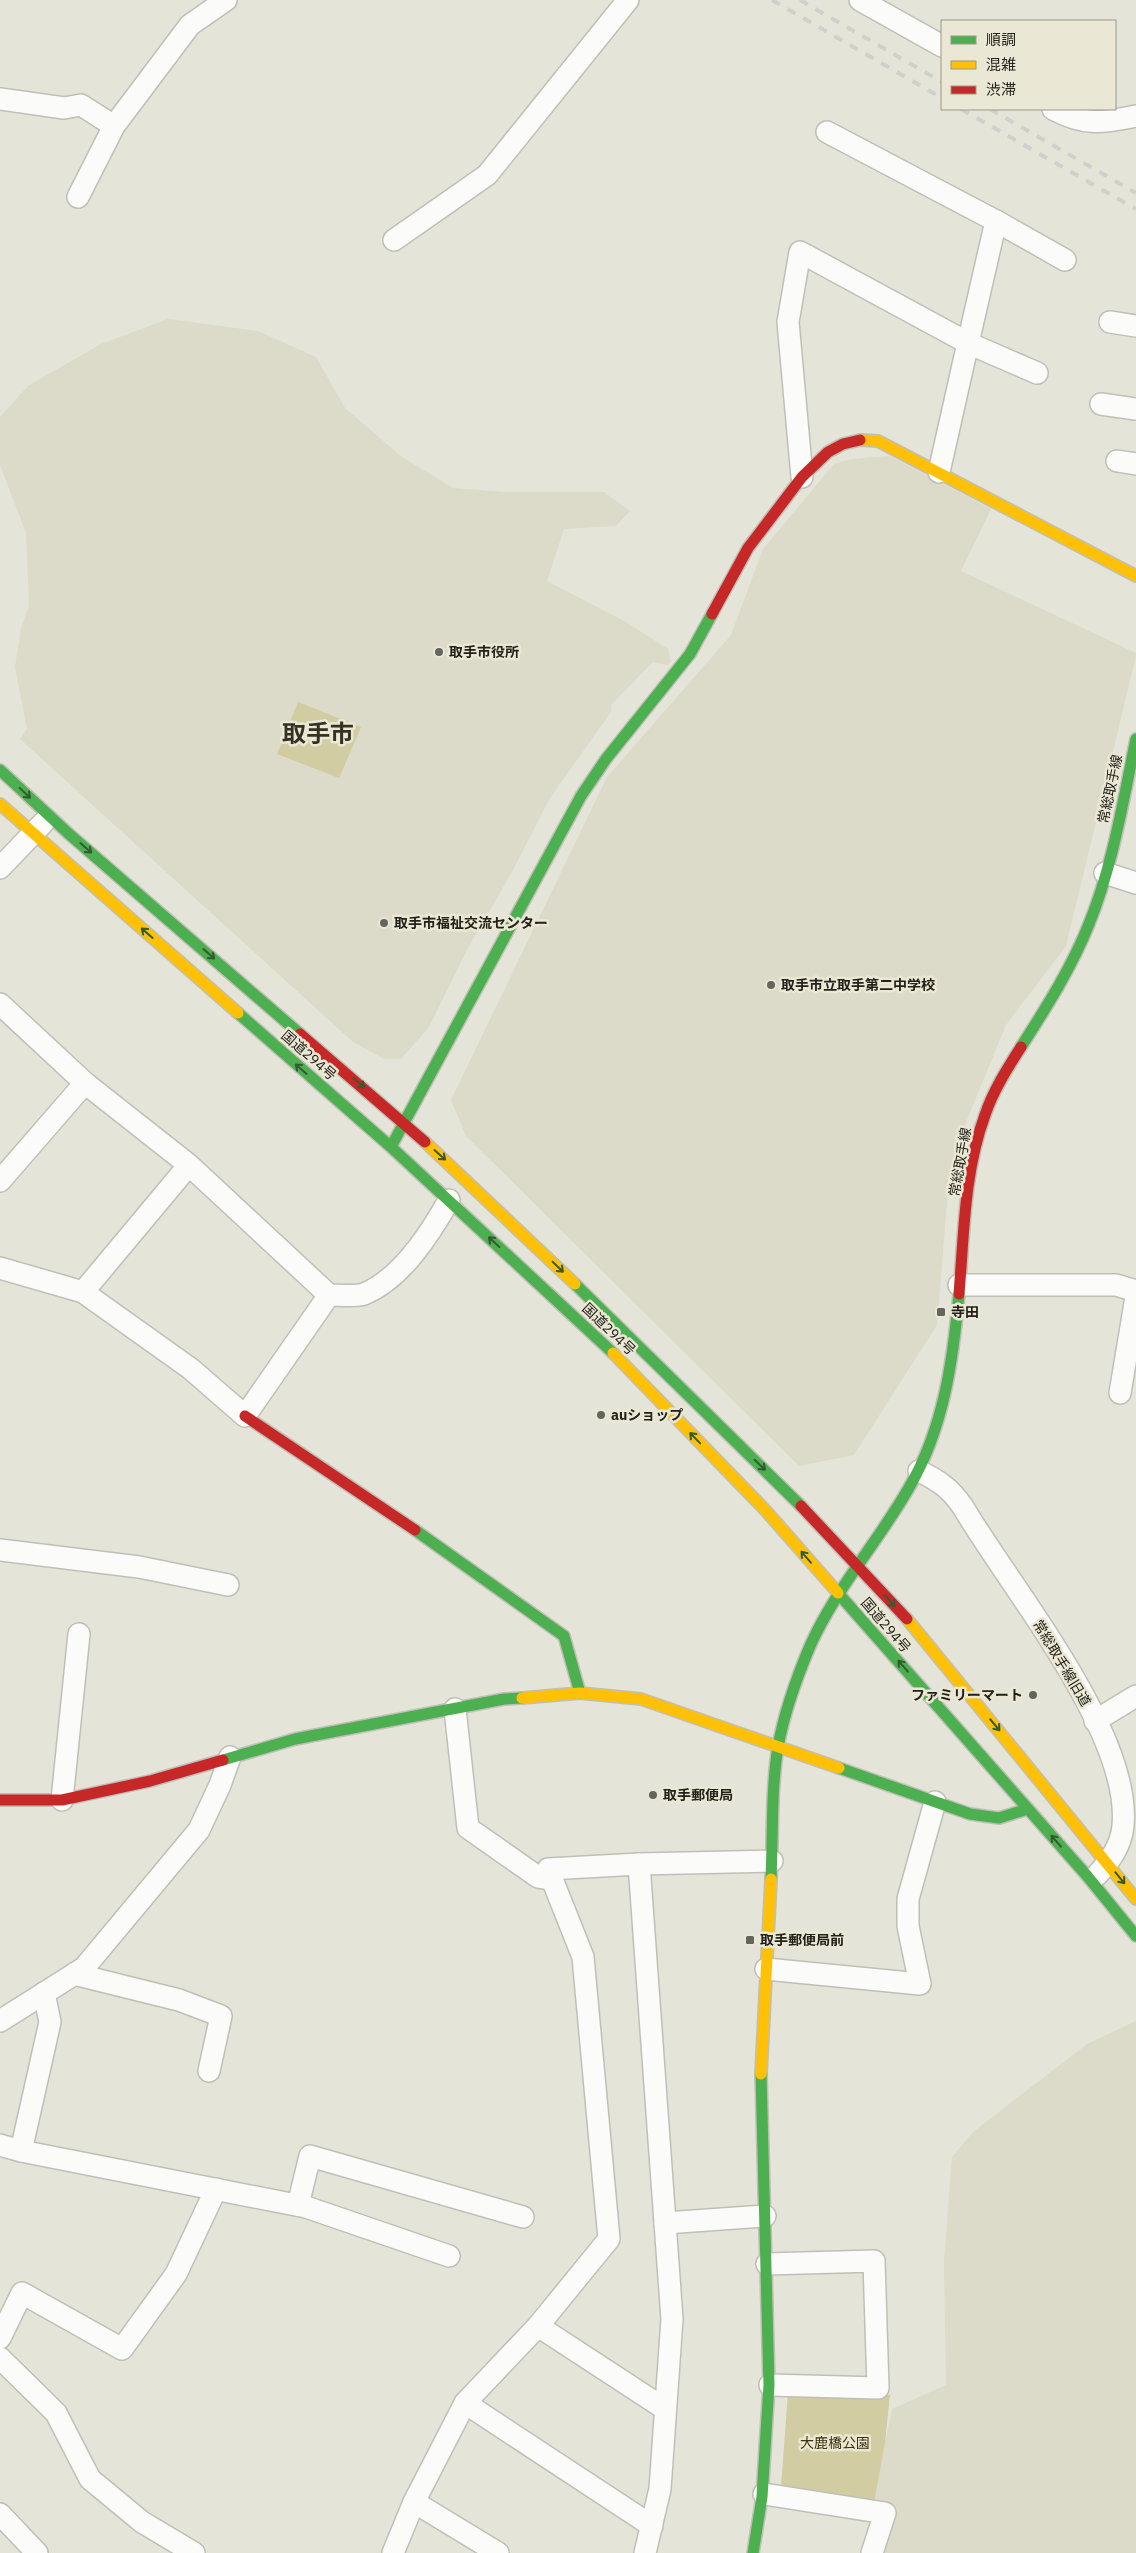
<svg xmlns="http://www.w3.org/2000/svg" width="1136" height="2553" font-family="'IBM Plex Sans','Noto Sans JP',sans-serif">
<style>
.built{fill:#dcdac8}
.green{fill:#d2cca3}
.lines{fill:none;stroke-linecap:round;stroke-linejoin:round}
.street-casing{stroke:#c0bfb7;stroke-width:24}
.fast-casing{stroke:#c0bfb7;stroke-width:14}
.slow-casing{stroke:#c0bfb7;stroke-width:14}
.jam-casing{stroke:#c0bfb7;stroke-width:14}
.street{stroke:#fbfbf9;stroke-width:21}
.fast{stroke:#4caf50;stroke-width:11}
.slow{stroke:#ffc107;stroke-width:11}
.jam{stroke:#c62828;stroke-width:11}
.rail{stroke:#d0d0cc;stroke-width:4;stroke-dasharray:9 9;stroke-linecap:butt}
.oneway{stroke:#335a30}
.poi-dot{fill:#66655d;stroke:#eae7d4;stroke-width:2}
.labels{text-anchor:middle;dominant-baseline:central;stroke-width:5;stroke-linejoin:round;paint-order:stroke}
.poi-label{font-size:14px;font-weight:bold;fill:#22211a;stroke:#eae7d4;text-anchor:start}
.street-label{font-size:14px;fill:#22211a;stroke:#eae7d4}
.park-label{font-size:14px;fill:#393309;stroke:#eae7d4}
.town-label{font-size:24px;font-weight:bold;fill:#343223;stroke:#eae7d4}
</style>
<rect width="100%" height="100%" fill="#e5e4d9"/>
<g class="built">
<polygon points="168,319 258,331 316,357 345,408 402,457 453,488 505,492 604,492 630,511 616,526 564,529 547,581 626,622 668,649 671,662 667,665 653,662 611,705 611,712 550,798 513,870 467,950 429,1027 401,1059 384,1059 353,1042 20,739 27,729 15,667 21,628 29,606 26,533 0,465 0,417 28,386 101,344"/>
<polygon points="890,456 991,509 961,571 1136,653 1136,656 1066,946 1006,1025 964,1127 948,1190 937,1325 854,1455 799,1466 466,1136 451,1100 607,777 731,635 763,549 834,464 851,459"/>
<polygon points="1136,2021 1136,2553 878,2553 872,2505 892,2409 946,2385 944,2261 952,2157 973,2132 1087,2044"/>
</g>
<g class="green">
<polygon points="298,702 361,727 339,778 277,754"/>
<polygon points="788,2393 890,2395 885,2443 874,2502 781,2486"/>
</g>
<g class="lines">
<g class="street-casing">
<g id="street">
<polyline points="860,0 942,46"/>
<polyline points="0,99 64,108 81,105 114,126 78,197"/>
<path d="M1053 109C1084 126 1103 123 1136 116"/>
<polyline points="114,126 190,25 226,0"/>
<polyline points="827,132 996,221"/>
<polyline points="394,240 487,175 628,0"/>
<polyline points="1110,322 1136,326"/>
<polyline points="1037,373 968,343 996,221 1065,260"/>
<polyline points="1101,404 1136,409"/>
<polyline points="1117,461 1136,464"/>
<polyline points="802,477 788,322 800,252 968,343 939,472"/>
<polyline points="0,868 43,823"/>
<polyline points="1105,873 1136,883"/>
<polyline points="0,1004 85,1083 189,1165 329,1295 245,1416 191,1369 83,1292 0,1268"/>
<polyline points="0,1181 85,1083"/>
<polyline points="959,1285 1116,1285 1136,1291"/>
<polyline points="83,1292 189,1165"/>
<path d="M329 1295C339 1295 355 1297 364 1294 401 1279 430 1234 449 1200"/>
<polyline points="1120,1393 1136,1297"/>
<path d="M919 1471C938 1480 951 1489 963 1507 1010 1587 1132 1733 1123 1826 1121 1846 1110 1861 1097 1875"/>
<polyline points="0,1550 139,1567 228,1585"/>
<polyline points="455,1709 468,1828 538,1877 552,1879"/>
<polyline points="1095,1721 1136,1696"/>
<polyline points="62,1800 79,1634"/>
<polyline points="639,1864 672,2319 660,2489 645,2553"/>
<polyline points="766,1969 920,1984 908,1926 908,1899 935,1802"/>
<polyline points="74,1974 179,2000 221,2016 209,2071"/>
<polyline points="44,1993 50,2022 21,2151 306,2207 449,2256"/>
<polyline points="0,2021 84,1968 199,1830 220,1785 230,1757"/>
<polyline points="0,2145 21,2151"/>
<polyline points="298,2205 310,2156 523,2217"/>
<polyline points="665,2223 765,2216"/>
<polyline points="767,2264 874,2261 878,2388 770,2385"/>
<polyline points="538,2326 665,2409"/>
<polyline points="0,2338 22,2293 122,2349 176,2274 216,2189"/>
<polyline points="0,2358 56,2413 90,2479 142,2522 194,2553"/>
<polyline points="465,2403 652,2526"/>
<polyline points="764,2494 885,2513 872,2553"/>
<polyline points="414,2502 498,2553"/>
<polyline points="0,2514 37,2553"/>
<polyline points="393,2553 414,2502 465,2403 538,2326 609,2239 583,1957 548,1869 639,1864 772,1861"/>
</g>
</g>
<g class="fast-casing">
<g id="fast">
<polyline points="0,770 69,834 300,1034"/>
<polyline points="238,1013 391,1147 613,1353"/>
<path d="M1021 1047C1046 1008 1072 967 1089 924 1113 865 1123 801 1136 739"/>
<polyline points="392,1145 581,796 606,759 690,654 712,614"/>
<polyline points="575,1284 801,1506"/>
<polyline points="415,1530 564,1636 580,1693"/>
<polyline points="838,1593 1088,1877 1136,1936"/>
<polyline points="223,1760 295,1739 504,1699 522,1698"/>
<polyline points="839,1768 970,1814 999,1818 1028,1809"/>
<path d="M771 1879C773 1835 771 1789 778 1747 784 1713 797 1677 810 1646 836 1588 879 1541 910 1486 944 1427 953 1360 959 1294"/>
<polyline points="753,2553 762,2497 769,2385 761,2074"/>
</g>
</g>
<g class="slow-casing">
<g id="slow">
<polyline points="860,440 878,441 1136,576"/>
<polyline points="0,804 238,1013"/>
<polyline points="425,1142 575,1284"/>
<polyline points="613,1353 767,1512 838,1593"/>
<polyline points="907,1619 1136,1899"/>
<polyline points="522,1698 580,1693 641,1699 839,1768"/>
<polyline points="761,2074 771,1879"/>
</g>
</g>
<g class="jam-casing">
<g id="jam">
<polyline points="712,614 748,548 802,477 828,452 843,444 860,440"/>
<polyline points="300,1034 425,1142"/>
<path d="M959 1294C964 1234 964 1172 985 1115 993 1091 1007 1069 1021 1047"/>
<polyline points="245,1416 415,1530"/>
<polyline points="801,1506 907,1619"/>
<polyline points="0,1800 62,1800 150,1781 223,1760"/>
</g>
</g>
<use href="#street" class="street"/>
<use href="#fast" class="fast"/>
<use href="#slow" class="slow"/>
<use href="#jam" class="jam"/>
<g class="rail">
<polyline points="772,0 942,98"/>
<polyline points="800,0 942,82"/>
<polyline points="961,109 1136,209"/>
<polyline points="990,109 1136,193"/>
</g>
</g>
<defs><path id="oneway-shaft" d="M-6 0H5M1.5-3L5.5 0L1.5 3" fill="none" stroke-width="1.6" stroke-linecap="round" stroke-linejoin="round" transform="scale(1.25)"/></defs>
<g class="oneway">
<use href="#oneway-shaft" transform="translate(25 793) rotate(43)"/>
<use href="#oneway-shaft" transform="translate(86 848) rotate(41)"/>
<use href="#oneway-shaft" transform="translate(147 933) rotate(-139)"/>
<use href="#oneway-shaft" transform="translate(209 954) rotate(41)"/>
<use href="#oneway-shaft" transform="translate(301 1069) rotate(-139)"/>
<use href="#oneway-shaft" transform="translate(359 1083) rotate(41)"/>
<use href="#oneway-shaft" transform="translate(440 1155) rotate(42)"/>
<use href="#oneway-shaft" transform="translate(494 1242) rotate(-137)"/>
<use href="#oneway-shaft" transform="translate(558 1267) rotate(44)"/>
<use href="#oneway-shaft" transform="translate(695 1438) rotate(-134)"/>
<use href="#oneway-shaft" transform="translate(760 1465) rotate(44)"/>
<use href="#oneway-shaft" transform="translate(806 1557) rotate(-131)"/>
<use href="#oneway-shaft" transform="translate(890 1601) rotate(48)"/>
<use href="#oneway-shaft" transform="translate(903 1666) rotate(-131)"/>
<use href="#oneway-shaft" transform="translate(995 1725) rotate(50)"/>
<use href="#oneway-shaft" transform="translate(1056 1841) rotate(-131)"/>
<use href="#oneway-shaft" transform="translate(1120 1878) rotate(51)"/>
</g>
<g class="poi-dot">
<circle cx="439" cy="652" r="5"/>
<circle cx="384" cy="923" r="5"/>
<circle cx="771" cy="985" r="5"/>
<rect x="936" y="1307" width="10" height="10" rx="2.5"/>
<circle cx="601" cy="1415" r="5"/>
<circle cx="1033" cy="1695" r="5"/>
<circle cx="653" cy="1795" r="5"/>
<rect x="745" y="1935" width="10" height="10" rx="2.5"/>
</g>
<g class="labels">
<g class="poi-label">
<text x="449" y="652">取手市役所</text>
<text x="394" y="923">取手市福祉交流センター</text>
<text x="781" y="985">取手市立取手第二中学校</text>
<text x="951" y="1312">寺田</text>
<text x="611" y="1415">auショップ</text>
<text x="1023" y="1695" text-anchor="end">ファミリーマート</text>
<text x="663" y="1795">取手郵便局</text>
<text x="760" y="1940">取手郵便局前</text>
</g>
<g class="street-label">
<text transform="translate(1110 789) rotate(-78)">常総取手線</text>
<text transform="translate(309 1055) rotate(41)">国道294号</text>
<text transform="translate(960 1162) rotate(-80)">常総取手線</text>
<text transform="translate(609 1329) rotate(44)">国道294号</text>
<text transform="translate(886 1625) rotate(49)">国道294号</text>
<text transform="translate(1062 1663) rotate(59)">常総取手線旧道</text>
</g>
<g class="park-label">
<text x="835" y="2443">大鹿橋公園</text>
</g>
<g class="town-label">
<text x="318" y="733">取手市</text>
</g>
</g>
<rect x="941" y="20" width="175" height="90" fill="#eae7d4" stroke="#9a988a"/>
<rect x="951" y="36" width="25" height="8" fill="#4caf50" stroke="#9a988a"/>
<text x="986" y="45" font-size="15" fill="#22211a">順調</text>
<rect x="951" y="61" width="25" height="8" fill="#ffc107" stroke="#9a988a"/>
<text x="986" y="70" font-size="15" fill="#22211a">混雑</text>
<rect x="951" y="86" width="25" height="8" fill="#c62828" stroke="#9a988a"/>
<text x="986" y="95" font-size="15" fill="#22211a">渋滞</text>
</svg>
